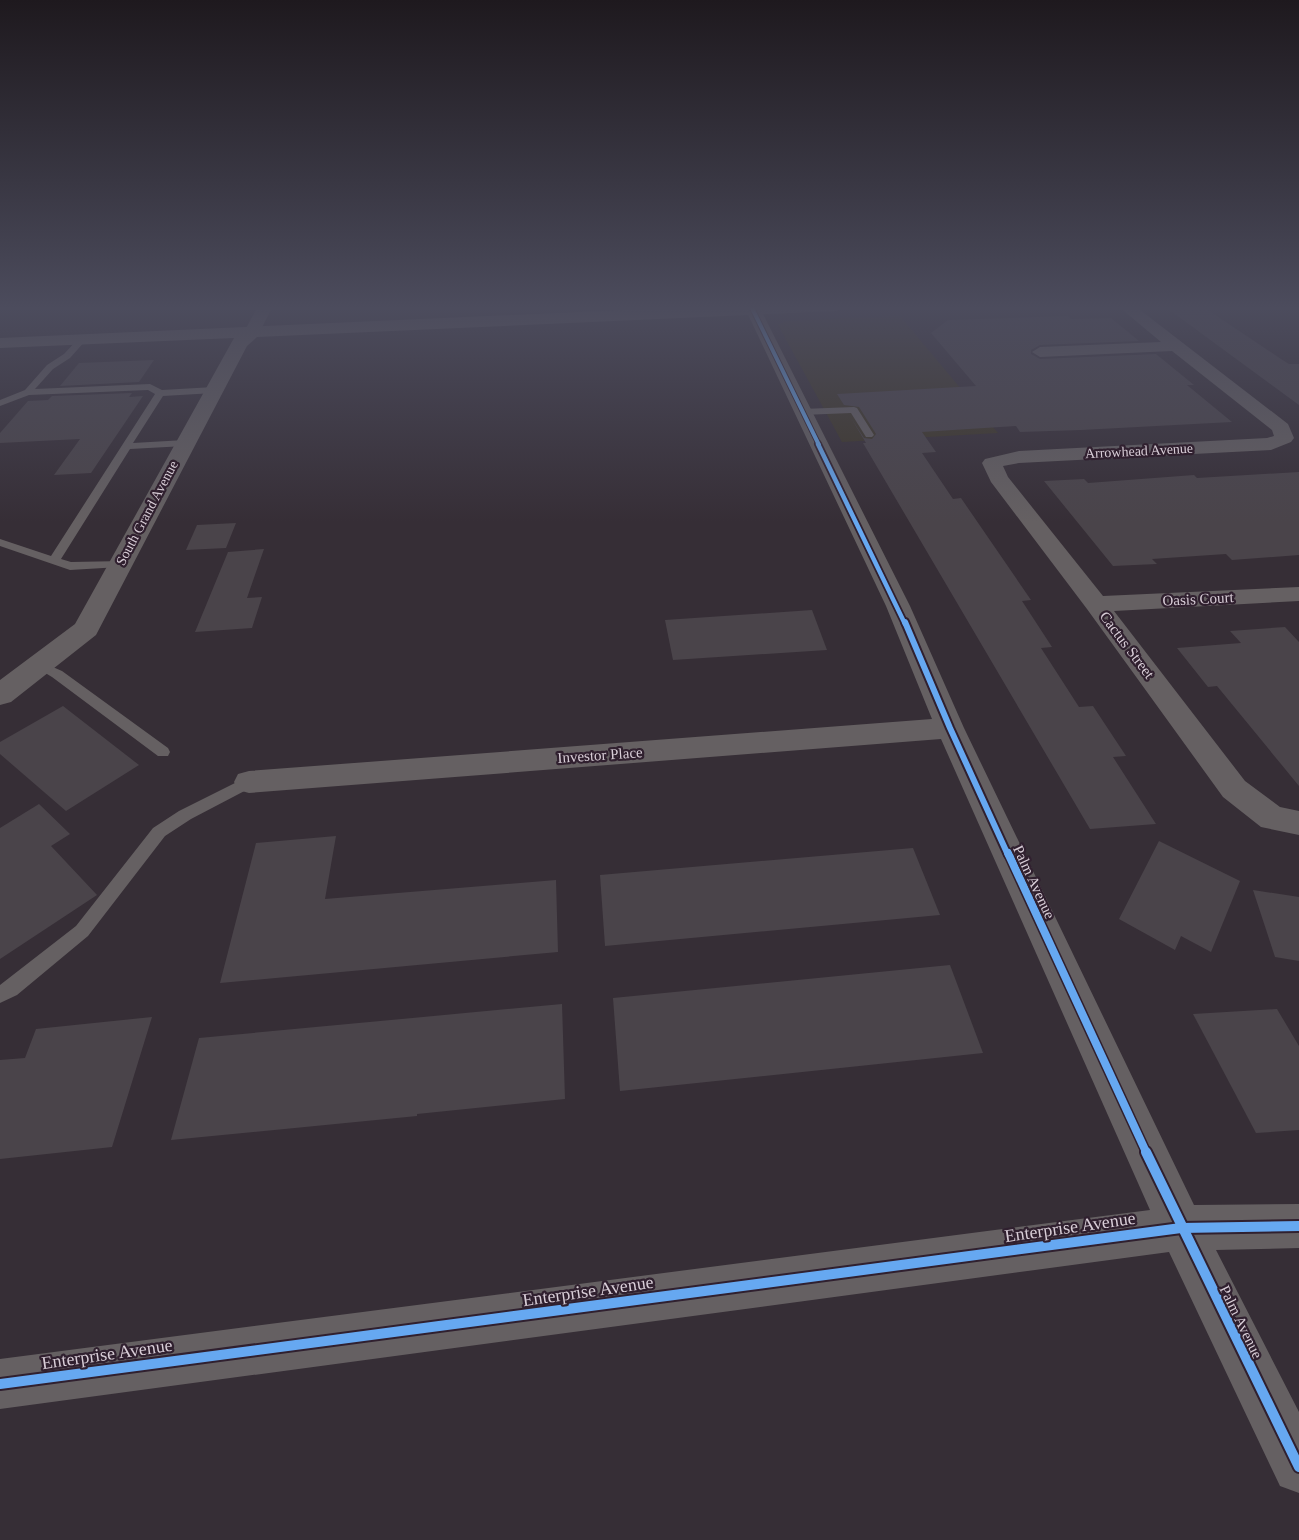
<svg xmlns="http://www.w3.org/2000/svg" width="1299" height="1540" font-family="Georgia,serif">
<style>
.education{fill:#3d3628}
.building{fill:#4a444a}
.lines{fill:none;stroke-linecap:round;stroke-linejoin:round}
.service{fill:#656062;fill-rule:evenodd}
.minor{fill:#656062;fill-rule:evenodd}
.tertiary{fill:#656062;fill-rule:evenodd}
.cycleway-far4-casing{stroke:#30202f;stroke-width:6}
.cycleway-far3-casing{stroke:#30202f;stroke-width:8}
.cycleway-far2-casing{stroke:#30202f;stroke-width:10}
.cycleway-far1-casing{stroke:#30202f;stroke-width:11}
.cycleway-casing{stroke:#30202f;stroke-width:14}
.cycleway-far4{stroke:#66a8f1;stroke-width:4}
.cycleway-far3{stroke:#66a8f1;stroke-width:4.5}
.cycleway-far2{stroke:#66a8f1;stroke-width:6}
.cycleway-far1{stroke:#66a8f1;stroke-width:8}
.cycleway{stroke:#66a8f1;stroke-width:10}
.labels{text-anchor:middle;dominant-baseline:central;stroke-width:4.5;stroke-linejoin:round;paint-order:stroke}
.far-street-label{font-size:14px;fill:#d8cdd7;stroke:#30202f}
.street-label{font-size:15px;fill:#d8cdd7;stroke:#30202f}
.near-street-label{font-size:18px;fill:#d8cdd7;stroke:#30202f}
</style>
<rect width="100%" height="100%" fill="#362e36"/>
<polygon class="education" points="900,316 998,433 842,442 778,325 786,321"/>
<g class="building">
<polygon points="1164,306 1202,306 1281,359 1289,364 1299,364 1299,405"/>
<polygon points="1068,316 1071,319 1111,318 1139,341 1040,345 1031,350 1031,354 1040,359 1156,354 1194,385 1187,385 1232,422 1081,430 1020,432 1016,426 922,432 936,452 922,453 953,499 961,498 1031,600 1022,601 1052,647 1041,648 1079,707 1093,706 1126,756 1113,757 1156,824 1090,829 863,443 866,443 851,418 864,438 872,439 876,434 859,407 844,405 837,394 976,386 931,333 948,320"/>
<polygon points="154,360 139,382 60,386 79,363"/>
<polygon points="132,393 129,397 143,396 91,473 54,475 80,439 0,443 0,433 28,401 48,400 52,396"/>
<polygon points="1299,472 1299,555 1232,560 1226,554 1152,559 1157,564 1113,566 1044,481 1084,479 1088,483 1194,475 1197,478"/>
<polygon points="236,523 226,548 186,550 197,525"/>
<polygon points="264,549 247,598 262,597 252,628 195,632 228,552"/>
<polygon points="812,610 827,650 673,660 665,620"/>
<polygon points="1285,627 1299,642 1299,786 1217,686 1208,687 1177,648 1241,643 1230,631"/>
<polygon points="63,706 139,765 66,811 0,754 0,742"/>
<polygon points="39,804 70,834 51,846 97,895 0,959 0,828"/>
<polygon points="336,836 325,899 556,880 558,952 220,983 256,843"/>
<polygon points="1159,841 1240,881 1211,952 1181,936 1175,950 1119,919"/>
<polygon points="913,848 940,915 605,946 600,875"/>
<polygon points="1253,890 1299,897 1299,961 1275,957"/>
<polygon points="950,965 983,1053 620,1091 613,998"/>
<polygon points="562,1004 565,1099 417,1114 417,1116 171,1140 199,1038"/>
<polygon points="1277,1009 1299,1046 1299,1130 1256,1133 1193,1014"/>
<polygon points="152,1017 112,1147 0,1159 0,1060 25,1058 36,1029"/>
</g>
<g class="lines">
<g class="service">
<polygon points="79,338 86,340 70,358 53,369 35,389 150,384 162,390 214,387 218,390 214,393 163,396 133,443 185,440 190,443 185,446 130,449 61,559 71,562 124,561 126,563 120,567 70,570 0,546 0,539 51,556 155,394 148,390 29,395 0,406 0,400 25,390 47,365 64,354"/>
<polygon points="854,407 857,408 874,435 872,437 866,437 851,413 802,415 797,412 802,409"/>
<polygon points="39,661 62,671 168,748 170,752 168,756 158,756 52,677 32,665"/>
<polygon points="249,776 254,778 257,782 254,786 191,819 165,836 88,936 17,995 0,1003 0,985 76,926 153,828 179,811"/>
</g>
<g class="minor">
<polygon points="258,306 273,306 258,335 246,335 244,332"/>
<polygon points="744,306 759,306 910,606 964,728 1194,1205 1299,1204 1299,1248 1216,1250 1299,1412 1299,1493 1280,1486 1169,1252 0,1409 0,1359 1150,1210 941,739 249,793 238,790 234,782 238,774 249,771 932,719 886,606"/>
<polygon points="1118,306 1135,306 1288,424 1294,438 1291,442 1271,450 1019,463 1003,466 1008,477 1103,596 1299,587 1299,601 1114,611 1245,781 1280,807 1299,811 1299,835 1261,827 1223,797 1087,609 991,482 982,463 985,459 1019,451 1267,438 1274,436 1272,430 1172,351 1040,357 1032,352 1040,347 1161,342"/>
</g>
<polygon class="tertiary" points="713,306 845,306 837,311 257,337 247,346 96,635 11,702 0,705 0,680 75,624 234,338 0,348 0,338"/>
<g class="cycleway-far4-casing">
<polyline id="cycleway-far4" points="751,306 819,445"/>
</g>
<g class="cycleway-far3-casing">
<polyline id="cycleway-far3" points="818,444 905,624"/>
</g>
<g class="cycleway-far2-casing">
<polyline id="cycleway-far2" points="905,622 950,728 1008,855"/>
</g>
<g class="cycleway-far1-casing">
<polyline id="cycleway-far1" points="1008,853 1147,1154"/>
</g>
<g class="cycleway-casing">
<g id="cycleway">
<polyline points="1146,1152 1299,1467"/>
<polyline points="0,1384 1181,1228 1299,1226"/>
</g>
</g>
<use href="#cycleway-far4" class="cycleway-far4"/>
<use href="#cycleway-far3" class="cycleway-far3"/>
<use href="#cycleway-far2" class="cycleway-far2"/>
<use href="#cycleway-far1" class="cycleway-far1"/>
<use href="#cycleway" class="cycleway"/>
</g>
<linearGradient id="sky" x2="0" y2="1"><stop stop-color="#1e191e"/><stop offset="0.59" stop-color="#4c4c5d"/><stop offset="1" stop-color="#4c4c5d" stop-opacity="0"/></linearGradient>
<rect width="1299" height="522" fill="url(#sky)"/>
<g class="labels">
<g class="far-street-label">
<text transform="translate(1139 451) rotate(-3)">Arrowhead Avenue</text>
<text transform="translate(147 513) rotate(-62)">South Grand Avenue</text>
</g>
<g class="street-label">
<text transform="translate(1198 599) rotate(-3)">Oasis Court</text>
<text transform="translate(1127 645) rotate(53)">Cactus Street</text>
<text transform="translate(600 755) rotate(-4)">Investor Place</text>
<text transform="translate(1034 882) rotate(65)">Palm Avenue</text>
<text transform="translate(1241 1322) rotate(64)">Palm Avenue</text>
</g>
<g class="near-street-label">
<text transform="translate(1070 1227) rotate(-8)">Enterprise Avenue</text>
<text transform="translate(588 1291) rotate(-8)">Enterprise Avenue</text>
<text transform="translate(107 1354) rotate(-8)">Enterprise Avenue</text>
</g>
</g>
</svg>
